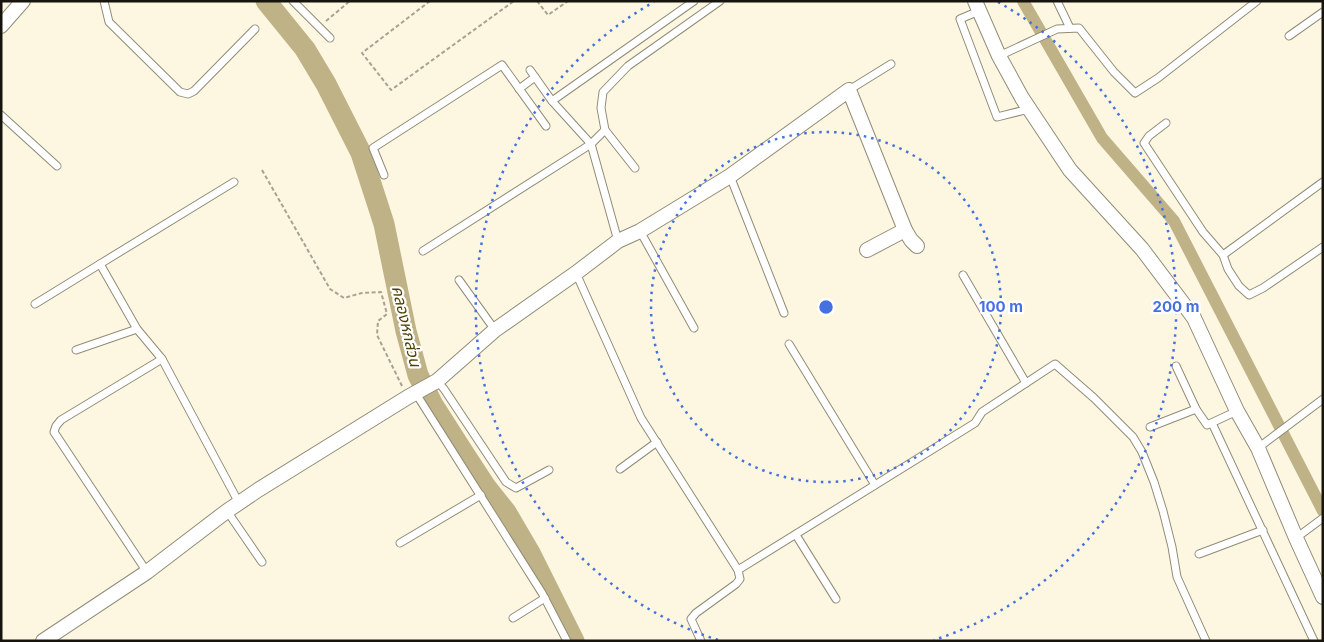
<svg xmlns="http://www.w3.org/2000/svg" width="1324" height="642" font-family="Inter,'Noto Sans Thai',sans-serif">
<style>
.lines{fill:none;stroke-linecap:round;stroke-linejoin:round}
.canal{stroke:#beb286;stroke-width:12}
.river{stroke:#beb286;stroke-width:21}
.lane-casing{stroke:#918c78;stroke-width:9}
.street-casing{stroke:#918c78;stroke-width:16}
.path{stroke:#a7a392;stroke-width:2;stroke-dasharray:4 2.5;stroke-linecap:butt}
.lane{stroke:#fff;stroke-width:7}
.street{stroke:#fff;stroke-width:14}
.ring{fill:none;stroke:#4470e2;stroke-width:2.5;stroke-dasharray:2.5 5}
.labels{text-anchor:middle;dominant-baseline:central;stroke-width:4.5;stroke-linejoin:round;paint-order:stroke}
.water-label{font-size:16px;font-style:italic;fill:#4e4109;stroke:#fff}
.centre{fill:#4470e2;stroke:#fff;stroke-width:2.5}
.ring-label{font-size:15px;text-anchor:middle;font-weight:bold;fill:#4470e2;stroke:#fff;stroke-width:4.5;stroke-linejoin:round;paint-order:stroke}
</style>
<rect width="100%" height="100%" fill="#fdf7e1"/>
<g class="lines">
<polyline class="canal" points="1023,1 1102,138 1174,221 1323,511"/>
<polyline class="river" points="266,1 305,49 326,84 361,153 384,224 406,331 418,375 433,405 463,452 486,487 506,512 530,553 574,641"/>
<g class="lane-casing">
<g id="lane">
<polyline points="104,1 109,22 180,92 188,94 194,91 255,29"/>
<polyline points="293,1 330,38"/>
<polyline points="1057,1 1070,28"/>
<polyline points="979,11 960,19 997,117 1029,109"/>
<polyline points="1289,36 1323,12"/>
<polyline points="999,56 1057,29 1079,28 1114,72 1135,93 1158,78 1257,1"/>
<polyline points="530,70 552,101 591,144 618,241"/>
<polyline points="519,89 535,77"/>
<polyline points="849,90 891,64"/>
<polyline points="552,101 694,1"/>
<polyline points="1,115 57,166"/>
<polyline points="1166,123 1149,136 1144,143 1203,232 1223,255 1228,269 1239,286 1249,295 1263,288 1323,247"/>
<polyline points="605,130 635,168"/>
<polyline points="384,175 373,148 502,65 546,126"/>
<polyline points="730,176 784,313"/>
<polyline points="234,182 100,264 137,329 162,359 239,503"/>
<polyline points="640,231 694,328"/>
<polyline points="423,251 591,144 605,130 601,108 603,92 628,66 720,1"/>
<polyline points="1223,255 1323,182"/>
<polyline points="576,273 641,418 738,570 740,579 736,584 696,613 691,619 701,641"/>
<polyline points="963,275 1026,383"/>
<polyline points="459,280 495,330"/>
<polyline points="35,304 100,264"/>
<polyline points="789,344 875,485"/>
<polyline points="76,350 137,329"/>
<polyline points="1176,366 1196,409 1207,425 1237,411"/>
<polyline points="437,381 444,389 506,482 516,488 549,470"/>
<polyline points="415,392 542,593 567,641"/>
<polyline points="1212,423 1314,641"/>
<polyline points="1150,427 1196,409"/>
<polyline points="1258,448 1323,399"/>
<polyline points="620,469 657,442"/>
<polyline points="227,511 262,562"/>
<polyline points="796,535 836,599"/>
<polyline points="1296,538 1323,518"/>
<polyline points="400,543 481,495"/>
<polyline points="1199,554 1263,530"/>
<polyline points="738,570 975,423 982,412 1055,364 1094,398 1133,437 1142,452 1154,482 1163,511 1172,547 1177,577 1206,641"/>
<polyline points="147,572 54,432 56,426 61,420 162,359"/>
<polyline points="513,618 545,598"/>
</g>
</g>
<g class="street-casing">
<g id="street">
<polyline points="975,1 999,56 1022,98 1070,170 1142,249 1194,318 1237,411 1258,448 1296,538 1323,597"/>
<polyline points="1,26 23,1"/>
<polyline points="867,250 905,230"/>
<polyline points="43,641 147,572 227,511 258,490 408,397 437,381 495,330 576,273 618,241 640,231 730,176 849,90 905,230 911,240 917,246"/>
</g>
</g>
<g class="path">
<polyline points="430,1 362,53 391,90 514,1"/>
<polyline points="537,1 548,15 568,1"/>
<polyline points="326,21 350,1"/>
<polyline points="262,170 330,289 344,298 362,293 381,292 387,314 378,321 377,335 402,386"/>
</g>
<use href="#lane" class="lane"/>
<use href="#street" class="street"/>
</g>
<g class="ring">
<circle cx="826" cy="307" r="175"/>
<path d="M718 640A350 350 0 0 1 654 2M998 2A350 350 0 0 1 934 640"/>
</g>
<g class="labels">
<g class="water-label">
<text transform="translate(407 326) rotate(77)">คลองหกส่วน</text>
</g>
</g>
<circle cx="826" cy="307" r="8" class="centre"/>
<g class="ring-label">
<text x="1001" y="312">100 m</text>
<text x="1176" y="312">200 m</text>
</g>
<rect width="1324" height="642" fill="none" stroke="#16140c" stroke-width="5"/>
</svg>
